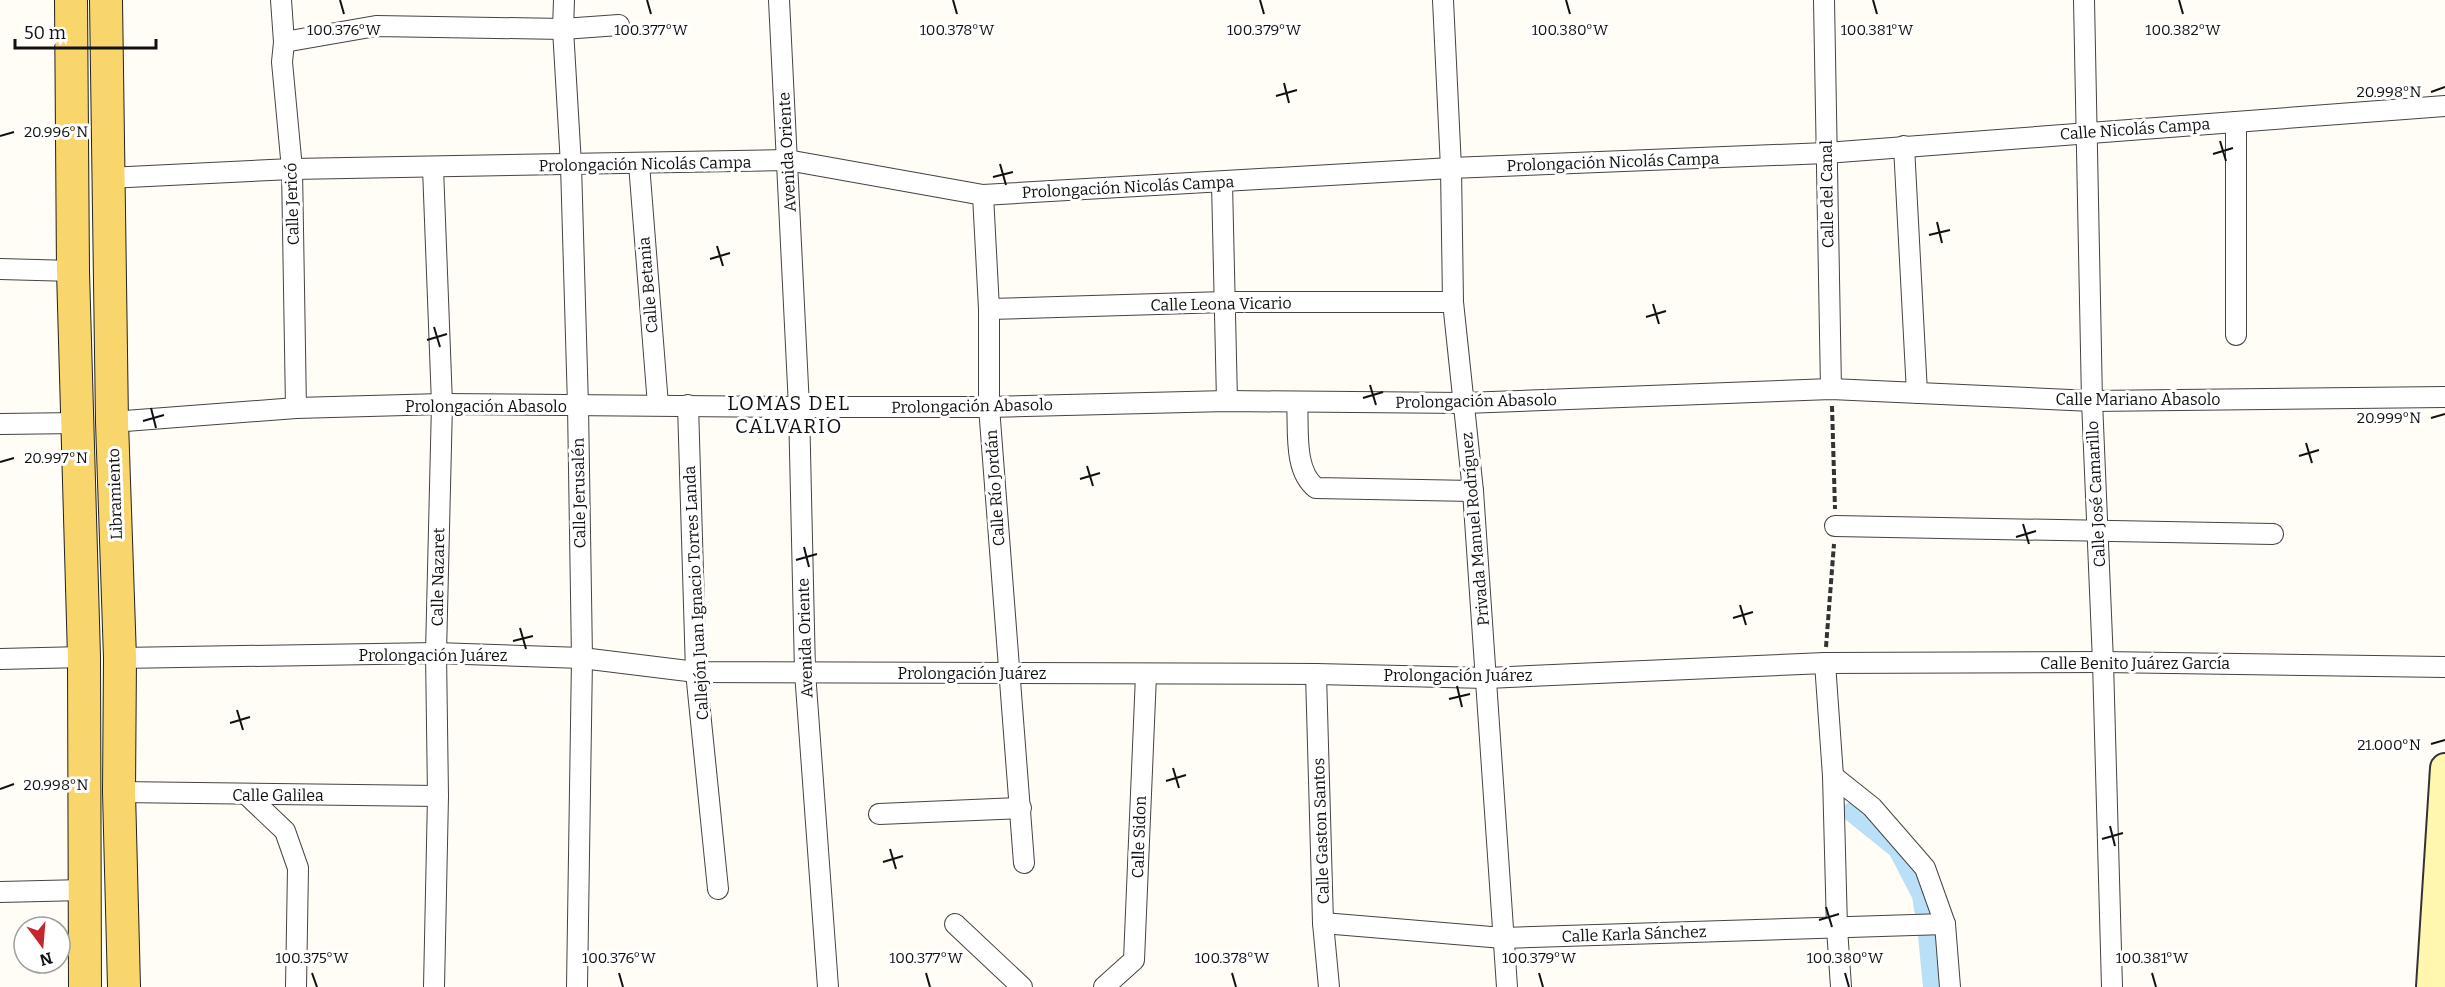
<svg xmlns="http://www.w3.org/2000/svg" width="2445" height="987" font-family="Bitter,serif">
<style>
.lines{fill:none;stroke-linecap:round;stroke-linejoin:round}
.canal{stroke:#b9e0f7;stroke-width:20}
.minor-casing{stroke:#444;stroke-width:22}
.secondary-casing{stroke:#333;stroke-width:32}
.primary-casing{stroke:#222;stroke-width:34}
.path{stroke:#333;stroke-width:4;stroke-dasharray:6 3;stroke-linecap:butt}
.minor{stroke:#fff;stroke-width:20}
.secondary{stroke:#fff6b0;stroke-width:28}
.primary{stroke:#f9d66b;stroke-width:32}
.ticks{fill:none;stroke:#111;stroke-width:2}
.labels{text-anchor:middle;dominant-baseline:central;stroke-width:6;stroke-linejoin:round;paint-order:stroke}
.street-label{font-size:16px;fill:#111;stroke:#fff}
.quarter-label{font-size:20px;letter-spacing:1.5px;fill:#111;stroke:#fff}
.ticks-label{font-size:15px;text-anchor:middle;fill:#111;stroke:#fff;stroke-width:6;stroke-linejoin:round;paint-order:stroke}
</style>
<rect width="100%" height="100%" fill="#fffdf5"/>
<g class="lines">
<g class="canal">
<polyline points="1852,812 1898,849 1922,895 1924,909"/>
<polyline points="1928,935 1933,987"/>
</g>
<g class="minor-casing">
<g id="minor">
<polyline points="281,0 284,42 282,62 292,169 296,408"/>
<polyline points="564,0 563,29 571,165 578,406 582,658 577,987"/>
<polyline points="779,0 799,407 805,672 828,987"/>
<polyline points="1443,0 1451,168 1453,302 1473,491 1507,987"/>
<polyline points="1824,0 1831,389"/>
<polyline points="2084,0 2092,401 2103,662 2112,987"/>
<polyline points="284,42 376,26 563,29 619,25"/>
<polyline points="2236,122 2236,335"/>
<polyline points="1904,146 1917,393"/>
<polyline points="639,164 658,405"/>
<polyline points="433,168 442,404 436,653 438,796 434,987"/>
<polyline points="108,178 292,169 787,160 983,195 1451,168 1826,153 2445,106"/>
<polyline points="1222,183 1227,401"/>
<polyline points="983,195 989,309 989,407 1024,863"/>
<polyline points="0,269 73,271"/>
<polyline points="989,309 1225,302 1453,302"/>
<path d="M1297 402C1299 429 1293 470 1316 488L1473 491"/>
<polyline points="688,405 696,672 718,889"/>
<polyline points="112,422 296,408 442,404 799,407 989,407 1227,401 1464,403 1831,389 2092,401 2445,397"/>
<polyline points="0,424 78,423"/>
<polyline points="1835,526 2273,534"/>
<polyline points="120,658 436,653 582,658 696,672 1316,674 1487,678 1825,663 2103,662 2445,667"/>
<polyline points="0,659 84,657"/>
<polyline points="1825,663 1833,776 1837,928 1841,987"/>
<polyline points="1316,674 1323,923 1329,987"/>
<polyline points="1833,776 1872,807 1925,868 1945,924 1950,987"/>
<polyline points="119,792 438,796"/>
<polyline points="247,795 285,831 298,868 296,987"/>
<polyline points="879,814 1021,808"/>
<polyline points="0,892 84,890"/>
<polyline points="1323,923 1503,938 1945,924"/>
<polyline points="955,924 1022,987"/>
<polyline points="1104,987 1134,960 1146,675"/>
</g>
</g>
<g class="secondary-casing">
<polyline id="secondary" points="2431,987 2445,768"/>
</g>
<g class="primary-casing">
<g id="primary">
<polyline points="71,0 73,271 84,657 85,987"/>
<polyline points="106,0 112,422 120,658 119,792 124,987"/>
</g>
</g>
<g class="path">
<polyline points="1832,406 1835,509"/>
<polyline points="1826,647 1834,544"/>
</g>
<use href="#minor" class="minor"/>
<use href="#secondary" class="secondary"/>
<use href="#primary" class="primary"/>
</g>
<path class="ticks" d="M340 0 344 14M647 0 651 14M953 0 957 14M1260 0 1264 14M1566 0 1570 14M1873 0 1877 14M2179 0 2183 14M1284 83 1289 103M2431 92 2445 87M1276 96 1297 90M0 136 14 132M2220 141 2226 161M2213 154 2233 148M1000 164 1006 185M993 177 1013 172M1937 222 1942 243M1929 235 1950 230M717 246 723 266M710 259 730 253M1653 304 1659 324M1646 317 1666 311M434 327 440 347M427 340 447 334M1370 385 1376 405M1363 398 1383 392M151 408 156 428M2431 418 2445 414M143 421 164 415M2306 443 2312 463M2299 456 2319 450M0 462 14 458M1087 466 1093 486M1080 479 1100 473M2023 524 2029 544M2016 537 2036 531M804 547 809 567M796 560 817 554M1740 605 1746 625M1733 618 1753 612M520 628 526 649M513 641 533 636M1457 686 1462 707M1449 699 1470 694M237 710 243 730M230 723 250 717M2431 744 2445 740M1173 768 1179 788M1166 781 1186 775M0 789 14 784M2110 826 2115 846M2102 839 2123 833M890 849 896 869M883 862 903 856M1826 907 1832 927M1819 920 1839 914M312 973 317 987M619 973 623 987M926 973 930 987M1232 973 1236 987M1539 973 1543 987M1845 973 1849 987M2152 973 2156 987"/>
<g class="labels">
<g class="street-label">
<text transform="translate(2135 129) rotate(-4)">Calle Nicolás Campa</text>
<text transform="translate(787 152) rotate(-93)">Avenida Oriente</text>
<text transform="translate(1613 162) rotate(-2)">Prolongación Nicolás Campa</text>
<text transform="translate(645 164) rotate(-1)">Prolongación Nicolás Campa</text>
<text transform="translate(1128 187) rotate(-3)">Prolongación Nicolás Campa</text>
<text transform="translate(1827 194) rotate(-91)">Calle del Canal</text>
<text transform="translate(292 204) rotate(-92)">Calle Jericó</text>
<text transform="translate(648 285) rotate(-95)">Calle Betania</text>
<text transform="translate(1221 304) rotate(-1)">Calle Leona Vicario</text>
<text x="2138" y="399">Calle Mariano Abasolo</text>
<text transform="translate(1476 401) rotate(-1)">Prolongación Abasolo</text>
<text x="486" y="406">Prolongación Abasolo</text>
<text transform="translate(972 406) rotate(-1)">Prolongación Abasolo</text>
<text transform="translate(995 488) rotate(-94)">Calle Río Jordán</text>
<text transform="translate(579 493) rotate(-91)">Calle Jerusalén</text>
<text transform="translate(115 494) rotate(-92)">Libramiento</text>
<text transform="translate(2096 494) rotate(-93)">Calle José Camarillo</text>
<text transform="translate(1475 529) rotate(-95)">Privada Manuel Rodríguez</text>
<text transform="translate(438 577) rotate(-89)">Calle Nazaret</text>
<text transform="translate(696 593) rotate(-93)">Callejón Juan Ignacio Torres Landa</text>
<text transform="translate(805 638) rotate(-92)">Avenida Oriente</text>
<text x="433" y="655">Prolongación Juárez</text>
<text x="2135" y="663">Calle Benito Juárez García</text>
<text x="972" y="673">Prolongación Juárez</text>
<text x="1458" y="675">Prolongación Juárez</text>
<text x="278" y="795">Calle Galilea</text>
<text transform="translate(1321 831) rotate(-92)">Calle Gaston Santos</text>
<text transform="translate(1139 837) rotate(-88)">Calle Sidon</text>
<text transform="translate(1634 934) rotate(-2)">Calle Karla Sánchez</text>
</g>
<g class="quarter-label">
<text x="789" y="403">LOMAS DEL<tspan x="789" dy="23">CALVARIO</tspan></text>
</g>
</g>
<g class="ticks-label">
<text x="344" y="35">100.376°W</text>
<text x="651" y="35">100.377°W</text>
<text x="957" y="35">100.378°W</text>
<text x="1264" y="35">100.379°W</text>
<text x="1570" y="35">100.380°W</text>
<text x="1877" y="35">100.381°W</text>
<text x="2183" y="35">100.382°W</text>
<text x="2389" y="97">20.998°N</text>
<text x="56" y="137">20.996°N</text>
<text x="2389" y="423">20.999°N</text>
<text x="56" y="463">20.997°N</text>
<text x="2389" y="750">21.000°N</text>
<text x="56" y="790">20.998°N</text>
<text x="312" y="963">100.375°W</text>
<text x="619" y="963">100.376°W</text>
<text x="926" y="963">100.377°W</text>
<text x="1232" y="963">100.378°W</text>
<text x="1539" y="963">100.379°W</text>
<text x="1845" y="963">100.380°W</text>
<text x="2152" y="963">100.381°W</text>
</g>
<g transform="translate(42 945) rotate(164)"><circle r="28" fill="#ffffff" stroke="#a0a0a0" stroke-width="1.5"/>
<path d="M0-4.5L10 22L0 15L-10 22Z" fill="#c4262e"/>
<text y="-9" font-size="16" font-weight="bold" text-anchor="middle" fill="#111111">N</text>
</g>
<path d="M15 39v9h141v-9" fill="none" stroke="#111111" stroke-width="3"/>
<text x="24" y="39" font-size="18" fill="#111111" stroke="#ffffff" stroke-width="4.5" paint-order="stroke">50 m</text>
</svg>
